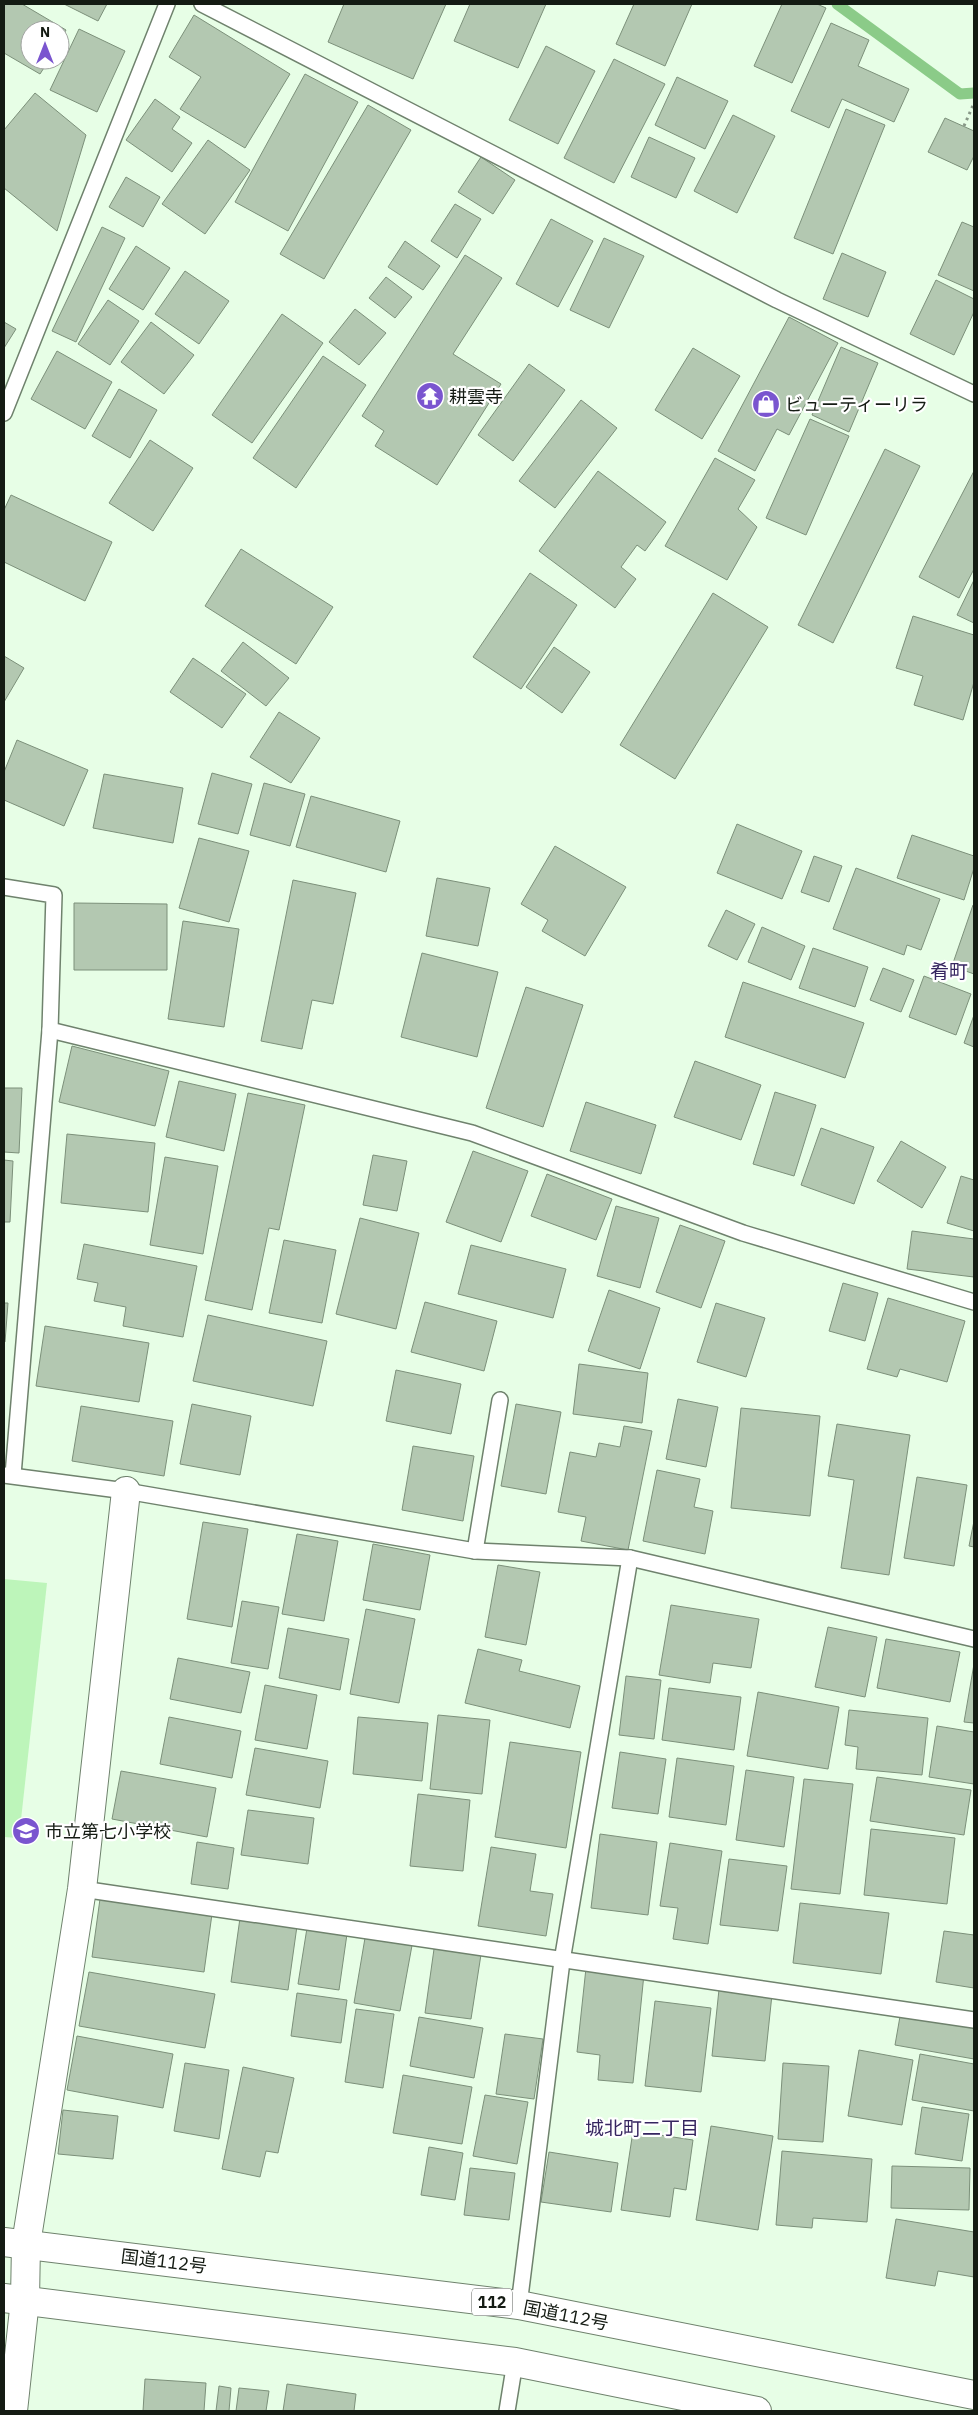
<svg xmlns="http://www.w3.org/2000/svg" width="978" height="2415" font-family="'IBM Plex Sans','Noto Sans JP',sans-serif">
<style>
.green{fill:#bdf5ba}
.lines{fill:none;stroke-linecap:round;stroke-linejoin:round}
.stream{stroke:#8bcb88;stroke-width:11}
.building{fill:#b3c8b1;stroke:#7c907a}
.lane-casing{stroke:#6f826d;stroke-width:18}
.street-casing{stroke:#6f826d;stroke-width:30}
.highway-casing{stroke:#6f826d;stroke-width:30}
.path{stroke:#879786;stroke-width:3;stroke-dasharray:2.5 4;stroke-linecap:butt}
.lane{stroke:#fff;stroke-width:15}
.street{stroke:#fff;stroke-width:28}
.highway{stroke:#fff;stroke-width:28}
.labels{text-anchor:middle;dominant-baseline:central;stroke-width:4.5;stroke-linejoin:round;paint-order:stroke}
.shield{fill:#fff;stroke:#5a5f5a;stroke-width:1}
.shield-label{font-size:16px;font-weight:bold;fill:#141b13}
.poi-label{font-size:18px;fill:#141b13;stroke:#fff;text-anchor:start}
.street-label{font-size:18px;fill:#141b13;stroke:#fff}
.neighbourhood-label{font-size:19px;fill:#362560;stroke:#fff}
</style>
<rect width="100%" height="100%" fill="#e7fee6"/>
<polygon class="green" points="4,1579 47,1583 19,1838 4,1837"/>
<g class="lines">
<polyline class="stream" points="837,4 960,94 974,93"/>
</g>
<g class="building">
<polygon points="4,4 22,4 66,30 60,41 60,30 30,30 30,60 49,60 40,74 4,53"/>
<polygon points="64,4 107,4 98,21"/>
<polygon points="344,4 446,4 413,79 328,42"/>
<polygon points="470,4 546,4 518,68 454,41"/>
<polygon points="634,4 692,4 665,66 616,44"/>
<polygon points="782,4 817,4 826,8 792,83 754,66"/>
<polygon points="194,15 290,74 245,148 180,109 201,77 169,57"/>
<polygon points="831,23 869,40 858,66 909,89 894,122 842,99 829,128 791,111"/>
<polygon points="79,29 125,51 97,112 50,90"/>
<polygon points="546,46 595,71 558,144 509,120"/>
<polygon points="614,59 665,84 614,183 564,158"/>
<polygon points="305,74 358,102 288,231 235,202"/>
<polygon points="677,77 728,101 705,149 655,125"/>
<polygon points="35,93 86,135 57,231 4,188 4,130"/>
<polygon points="155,99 180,117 172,129 192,143 172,172 126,140"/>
<polygon points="368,105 411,130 324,279 280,254"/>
<polygon points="846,109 885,125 833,254 794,238"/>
<polygon points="733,115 775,136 737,213 694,191"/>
<polygon points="945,118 974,131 974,156 967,170 928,152"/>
<polygon points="649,137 695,158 676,198 631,177"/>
<polygon points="208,140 250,170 205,234 162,204"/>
<polygon points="481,157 515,180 493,214 458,192"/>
<polygon points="126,177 160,197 143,227 109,207"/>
<polygon points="455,204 481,219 457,258 431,241"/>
<polygon points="551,219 593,241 558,307 516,284"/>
<polygon points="962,222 974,227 974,291 938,275"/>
<polygon points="102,227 125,238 76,342 52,331"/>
<polygon points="604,238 644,256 609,328 570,310"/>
<polygon points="405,241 440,266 423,290 388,267"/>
<polygon points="136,246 170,268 143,310 109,289"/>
<polygon points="842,253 886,272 868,317 823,299"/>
<polygon points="465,255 502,278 453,354 501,384 437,485 375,446 384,431 362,416"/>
<polygon points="185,271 229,301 199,344 155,314"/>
<polygon points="386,277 412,297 395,318 369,298"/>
<polygon points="936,280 974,299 974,312 954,355 910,334"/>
<polygon points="108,300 139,321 110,365 78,344"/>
<polygon points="355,309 386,333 359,365 329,342"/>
<polygon points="282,314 323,343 252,443 212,415"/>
<polygon points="789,317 838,343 789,435 777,429 755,471 718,451"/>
<polygon points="4,322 16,329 4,348"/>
<polygon points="151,322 194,355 164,394 121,362"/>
<polygon points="841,347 878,363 849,432 812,415"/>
<polygon points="693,348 740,376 702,439 655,410"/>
<polygon points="57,351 112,382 85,429 31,399"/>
<polygon points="323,356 366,385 296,488 253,458"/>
<polygon points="529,364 565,390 513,461 478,435"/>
<polygon points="119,389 157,410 130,458 92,436"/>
<polygon points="581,400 617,428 555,508 519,481"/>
<polygon points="810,419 849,436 806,535 766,518"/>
<polygon points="150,440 193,468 153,531 109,503"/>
<polygon points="885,449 920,466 833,643 798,625"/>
<polygon points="715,458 755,480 738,509 757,527 727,580 665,546"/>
<polygon points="598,471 666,522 645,551 637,545 621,567 636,579 615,608 539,551"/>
<polygon points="974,471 974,569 959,598 919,577"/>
<polygon points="11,495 112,542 85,601 4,562 4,510"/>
<polygon points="241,549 333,607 296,664 205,606"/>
<polygon points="530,573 577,605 521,689 473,657"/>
<polygon points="974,580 974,623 957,615"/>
<polygon points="713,593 768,627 675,779 620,745"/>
<polygon points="913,616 974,635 974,682 963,720 914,705 923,676 896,668"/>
<polygon points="243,642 289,678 266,706 221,671"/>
<polygon points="554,647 590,672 562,713 526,687"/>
<polygon points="4,656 24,668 4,702"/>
<polygon points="193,658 246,694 222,728 170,692"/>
<polygon points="279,712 320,738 291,783 250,757"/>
<polygon points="17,740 88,770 64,826 4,800 4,772"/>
<polygon points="212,773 252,784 238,834 198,824"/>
<polygon points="104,774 183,788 173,843 93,828"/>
<polygon points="264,783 305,794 290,846 250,835"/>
<polygon points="311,796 400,821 386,872 296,847"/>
<polygon points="737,824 802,851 782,899 717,873"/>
<polygon points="912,835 974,856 974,868 964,900 897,878"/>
<polygon points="199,838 249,851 229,922 179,908"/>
<polygon points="555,846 626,887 585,956 542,931 548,920 521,904"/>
<polygon points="814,856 842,866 829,902 801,892"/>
<polygon points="856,868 940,899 921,950 907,945 904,955 833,929"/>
<polygon points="437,878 490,888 478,946 426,936"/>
<polygon points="293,880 356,893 333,1004 312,1000 302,1049 261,1041"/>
<polygon points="74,903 167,904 167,970 74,970"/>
<polygon points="973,905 974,906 974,974 952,966"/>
<polygon points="726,910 755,924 737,960 708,946"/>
<polygon points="183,921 239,929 224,1027 168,1019"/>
<polygon points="762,927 805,946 791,980 748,962"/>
<polygon points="813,948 868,967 855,1007 799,988"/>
<polygon points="422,953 498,972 477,1057 401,1037"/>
<polygon points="883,968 914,980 901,1012 870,1000"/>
<polygon points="924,976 971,994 956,1035 909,1017"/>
<polygon points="743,982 864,1023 845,1078 725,1037"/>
<polygon points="526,987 583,1005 543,1127 486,1108"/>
<polygon points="974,1015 974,1047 964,1043"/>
<polygon points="72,1046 169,1071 155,1126 59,1102"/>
<polygon points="695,1061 761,1085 741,1140 674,1117"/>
<polygon points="179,1081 236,1094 224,1151 166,1137"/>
<polygon points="4,1088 22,1088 19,1153 4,1152"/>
<polygon points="775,1092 816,1105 794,1176 753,1164"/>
<polygon points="248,1093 305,1105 279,1230 269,1228 252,1310 205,1300"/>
<polygon points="586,1102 656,1125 641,1174 570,1151"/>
<polygon points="821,1128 874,1147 854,1204 801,1185"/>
<polygon points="67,1134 155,1143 148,1212 61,1203"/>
<polygon points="901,1141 946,1167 922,1208 877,1181"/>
<polygon points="473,1151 528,1171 501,1242 446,1222"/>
<polygon points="373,1155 407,1161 397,1211 363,1205"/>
<polygon points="165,1157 218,1166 203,1254 150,1245"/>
<polygon points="4,1160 13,1161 10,1222 4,1222"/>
<polygon points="547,1174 612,1199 596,1240 531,1216"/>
<polygon points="961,1176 974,1180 974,1231 947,1223"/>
<polygon points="616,1206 659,1218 640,1288 597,1276"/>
<polygon points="360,1218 419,1233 396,1329 336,1314"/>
<polygon points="680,1225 725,1241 701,1308 656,1292"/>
<polygon points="912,1231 974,1239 974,1277 907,1269"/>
<polygon points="284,1240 336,1250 322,1323 269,1313"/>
<polygon points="84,1244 197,1266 183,1337 123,1326 126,1307 94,1301 98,1283 77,1279"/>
<polygon points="471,1245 566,1269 553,1318 458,1294"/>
<polygon points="843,1283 878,1293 865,1341 829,1331"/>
<polygon points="609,1290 660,1308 640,1369 588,1351"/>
<polygon points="888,1298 965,1321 947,1382 900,1369 897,1377 867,1369"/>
<polygon points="425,1302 497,1321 484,1371 411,1352"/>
<polygon points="4,1303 8,1303 5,1342 4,1342"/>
<polygon points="716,1303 765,1318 746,1377 697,1362"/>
<polygon points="208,1315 327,1341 313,1406 193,1381"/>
<polygon points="45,1326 149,1343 139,1402 36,1386"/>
<polygon points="579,1364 648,1373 642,1423 573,1414"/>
<polygon points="396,1370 461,1384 451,1434 386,1421"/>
<polygon points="678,1399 718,1407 706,1467 666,1459"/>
<polygon points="192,1404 251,1416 240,1475 180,1464"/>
<polygon points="516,1404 561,1412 546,1494 501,1486"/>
<polygon points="81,1406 173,1421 164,1476 72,1461"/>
<polygon points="741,1408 820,1416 810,1516 731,1508"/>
<polygon points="837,1424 910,1435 889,1575 841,1568 854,1480 828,1476"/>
<polygon points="624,1426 652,1431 628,1550 581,1541 586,1517 558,1512 570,1452 596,1457 599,1443 620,1447"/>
<polygon points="413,1446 474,1456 463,1521 402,1510"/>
<polygon points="657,1470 700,1479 694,1507 713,1511 705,1554 643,1541"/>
<polygon points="917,1477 967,1485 954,1566 904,1558"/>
<polygon points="974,1521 974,1547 969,1546"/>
<polygon points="203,1522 248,1529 232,1627 187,1619"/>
<polygon points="297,1534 338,1541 324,1621 282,1614"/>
<polygon points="373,1544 430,1555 420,1610 363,1600"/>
<polygon points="498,1565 540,1572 526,1645 485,1637"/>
<polygon points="242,1601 279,1607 268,1669 231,1663"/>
<polygon points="671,1605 759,1619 751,1668 713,1663 710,1683 659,1675"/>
<polygon points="366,1609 415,1619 399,1703 350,1694"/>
<polygon points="828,1627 877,1637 865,1697 815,1687"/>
<polygon points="288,1628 349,1639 340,1690 279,1678"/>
<polygon points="886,1639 960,1652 950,1702 877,1688"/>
<polygon points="478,1649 522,1660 519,1671 580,1686 570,1728 465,1703"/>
<polygon points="178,1658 250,1672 241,1713 170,1699"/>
<polygon points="974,1664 974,1723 964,1722"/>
<polygon points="626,1676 661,1680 654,1739 619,1735"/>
<polygon points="265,1685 317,1695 307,1749 255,1740"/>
<polygon points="669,1688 741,1697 734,1750 662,1740"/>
<polygon points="758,1692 839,1707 828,1769 747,1756"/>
<polygon points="849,1710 928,1718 922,1775 856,1769 858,1747 845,1745"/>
<polygon points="438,1715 490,1720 482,1794 430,1789"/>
<polygon points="169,1717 241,1731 232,1778 160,1764"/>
<polygon points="358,1717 428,1723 422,1781 353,1774"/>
<polygon points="937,1726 974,1732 974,1784 929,1777"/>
<polygon points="510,1742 581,1752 566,1848 495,1837"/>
<polygon points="255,1748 328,1761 320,1808 246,1795"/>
<polygon points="620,1752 666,1759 658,1814 612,1808"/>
<polygon points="677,1758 734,1766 726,1825 669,1817"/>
<polygon points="746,1770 794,1777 784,1847 736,1840"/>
<polygon points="121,1771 216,1788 207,1837 112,1819"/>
<polygon points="877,1777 971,1790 964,1835 870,1821"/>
<polygon points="804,1779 853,1784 840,1894 791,1889"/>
<polygon points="418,1794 470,1800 463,1871 410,1866"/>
<polygon points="248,1810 314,1818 308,1864 241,1855"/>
<polygon points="871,1829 955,1838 947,1904 864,1895"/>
<polygon points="600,1834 657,1842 648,1915 591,1908"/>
<polygon points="197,1842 234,1848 228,1889 191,1884"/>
<polygon points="670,1843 722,1851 708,1944 673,1939 678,1908 660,1906"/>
<polygon points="491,1847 536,1854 530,1891 553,1894 546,1936 478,1926"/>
<polygon points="729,1859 787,1866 778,1931 720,1925"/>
<polygon points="100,1899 212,1914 204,1972 92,1957"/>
<polygon points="800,1903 889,1913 881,1974 793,1963"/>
<polygon points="240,1918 297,1926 288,1990 231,1982"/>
<polygon points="307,1928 347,1934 339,1990 298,1984"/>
<polygon points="944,1931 974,1935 974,1988 936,1982"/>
<polygon points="366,1932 413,1940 400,2011 354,2003"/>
<polygon points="435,1942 482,1948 471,2019 425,2013"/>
<polygon points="586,1968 644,1974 633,2083 598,2080 600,2055 577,2052"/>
<polygon points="89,1972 215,1994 205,2048 79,2026"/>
<polygon points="720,1980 773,1985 765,2061 712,2056"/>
<polygon points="297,1993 347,2000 341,2043 291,2036"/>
<polygon points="655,2001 711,2008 701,2092 645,2086"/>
<polygon points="902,2005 974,2017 974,2059 895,2045"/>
<polygon points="356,2009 394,2014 383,2088 345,2082"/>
<polygon points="419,2017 483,2028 474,2078 410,2066"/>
<polygon points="505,2034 543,2039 534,2099 496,2094"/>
<polygon points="77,2036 173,2054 163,2108 67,2090"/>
<polygon points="859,2050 913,2060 902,2125 848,2116"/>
<polygon points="920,2054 974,2064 974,2111 912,2100"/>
<polygon points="185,2063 229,2070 219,2139 174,2131"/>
<polygon points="783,2063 829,2066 823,2142 778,2139"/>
<polygon points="243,2067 294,2078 278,2153 266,2151 260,2177 222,2169"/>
<polygon points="403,2075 472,2087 462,2144 393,2133"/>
<polygon points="485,2095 528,2102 517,2164 473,2156"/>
<polygon points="922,2107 969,2114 962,2161 915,2154"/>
<polygon points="63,2110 118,2116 113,2159 58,2154"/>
<polygon points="711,2126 773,2136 758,2230 696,2220"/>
<polygon points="633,2131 693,2140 686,2190 674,2188 670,2217 621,2210"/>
<polygon points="429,2147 463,2153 455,2200 421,2195"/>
<polygon points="782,2151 872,2159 867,2222 813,2218 812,2228 776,2225"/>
<polygon points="549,2152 618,2163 611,2212 541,2202"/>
<polygon points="892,2166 970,2168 969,2210 891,2208"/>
<polygon points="470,2168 515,2173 509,2220 464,2215"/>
<polygon points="896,2219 974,2232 974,2277 938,2271 935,2286 886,2278"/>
<polygon points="145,2379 206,2383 204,2411 143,2411"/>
<polygon points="287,2384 356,2394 354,2411 283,2411"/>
<polygon points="219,2386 231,2388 229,2411 216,2411"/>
<polygon points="239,2388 269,2391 266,2411 236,2411"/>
</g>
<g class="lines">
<g class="lane-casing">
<g id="lane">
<polyline points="202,4 777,300 974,394"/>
<polyline points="4,413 167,4"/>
<polyline points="4,887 54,895 50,1030 472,1133 743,1233 974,1302"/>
<polyline points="4,1475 126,1491 475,1551 630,1558 974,1639"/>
<polyline points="13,1475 50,1030"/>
<polyline points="475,1551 500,1400"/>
<polyline points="82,1889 974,2020"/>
<polyline points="519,2305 562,1961 630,1558"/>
<polyline points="507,2411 515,2362"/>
</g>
</g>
<g class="street-casing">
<polyline id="street" points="13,2411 25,2300 26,2244 82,1889 126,1491"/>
</g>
<g class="highway-casing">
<g id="highway">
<polyline points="4,2242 519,2305 974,2395"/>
<polyline points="4,2298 515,2362 757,2411"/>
</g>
</g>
<polyline class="path" points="964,126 974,103"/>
<use href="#lane" class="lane"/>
<use href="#street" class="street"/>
<use href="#highway" class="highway"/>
</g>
<defs>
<g id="temple-disc" transform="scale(1.4375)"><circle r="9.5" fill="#7a55cf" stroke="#fff"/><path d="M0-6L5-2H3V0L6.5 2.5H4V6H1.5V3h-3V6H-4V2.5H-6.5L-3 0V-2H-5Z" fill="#fff"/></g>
<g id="shop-disc" transform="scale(1.4375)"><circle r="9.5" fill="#7a55cf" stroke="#fff"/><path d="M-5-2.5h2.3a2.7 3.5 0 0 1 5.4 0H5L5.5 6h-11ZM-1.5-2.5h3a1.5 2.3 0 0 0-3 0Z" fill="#fff"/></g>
<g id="school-disc" transform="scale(1.4375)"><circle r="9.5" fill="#7a55cf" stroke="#fff"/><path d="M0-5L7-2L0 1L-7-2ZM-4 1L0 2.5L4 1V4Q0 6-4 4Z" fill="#fff"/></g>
</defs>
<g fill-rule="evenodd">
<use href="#temple-disc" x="430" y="396"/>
<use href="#shop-disc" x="766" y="404"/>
<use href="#school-disc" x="26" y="1831"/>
</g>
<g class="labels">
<rect class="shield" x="472" y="2288.5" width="40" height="27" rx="4"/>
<g class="shield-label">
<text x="492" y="2302">112</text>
</g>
<g class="poi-label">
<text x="449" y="396">耕雲寺</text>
<text x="785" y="404">ビューティーリラ</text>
<text x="45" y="1831">市立第七小学校</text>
</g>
<g class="street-label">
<text transform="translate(164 2261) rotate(7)">国道112号</text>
<text transform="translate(566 2315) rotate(11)">国道112号</text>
</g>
<g class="neighbourhood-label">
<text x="949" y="971">肴町</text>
<text x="642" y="2128">城北町二丁目</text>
</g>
</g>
<rect width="978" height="2415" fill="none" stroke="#141b13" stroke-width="10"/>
<g transform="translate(45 45)"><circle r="24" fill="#ffffff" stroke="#a1a4a1"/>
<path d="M0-4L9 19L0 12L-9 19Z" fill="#7a55cf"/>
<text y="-8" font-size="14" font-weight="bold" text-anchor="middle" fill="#141b13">N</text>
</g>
</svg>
